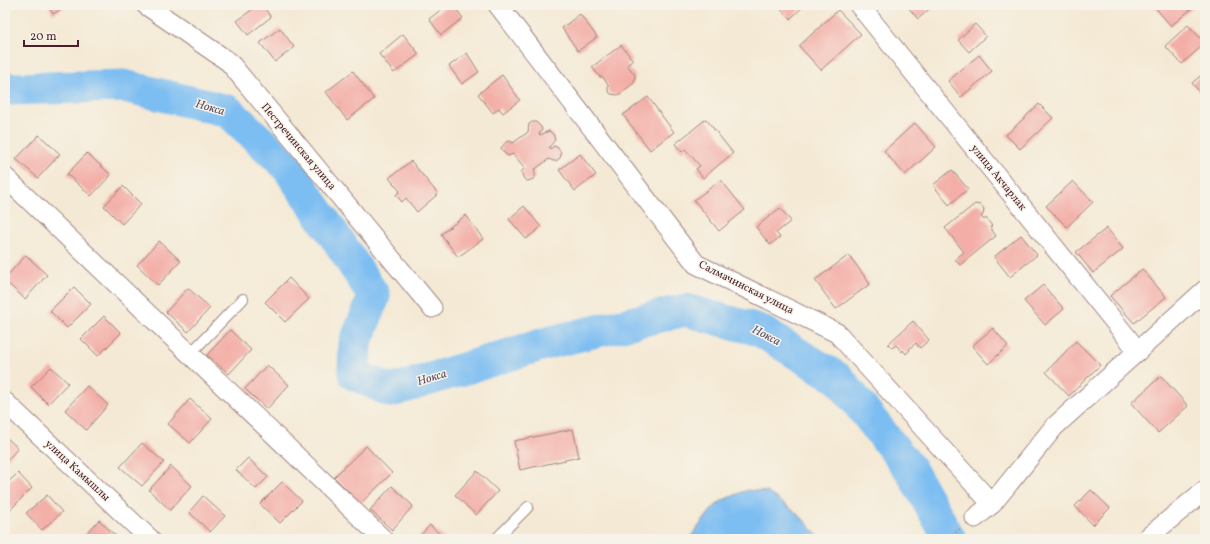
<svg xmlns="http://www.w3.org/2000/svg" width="1210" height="544" font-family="Vollkorn,serif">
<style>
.water{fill:#7dbef2;stroke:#646e8e}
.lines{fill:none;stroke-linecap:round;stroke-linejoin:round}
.river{stroke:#7dbef2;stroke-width:33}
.building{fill:#f3afa7}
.lane-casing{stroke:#9f8480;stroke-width:12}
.street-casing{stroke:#9f8480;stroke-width:21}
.path{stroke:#9f8480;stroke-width:2.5;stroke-dasharray:1 3;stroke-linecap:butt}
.lane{stroke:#fff;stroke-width:10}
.street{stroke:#fff;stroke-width:19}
.labels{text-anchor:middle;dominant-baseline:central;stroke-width:3;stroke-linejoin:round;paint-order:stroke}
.street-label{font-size:11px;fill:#4a1f2b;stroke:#f7f3e8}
.water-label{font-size:12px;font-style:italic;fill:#594f67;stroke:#f7f3e8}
</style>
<rect width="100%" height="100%" fill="#f7f3e8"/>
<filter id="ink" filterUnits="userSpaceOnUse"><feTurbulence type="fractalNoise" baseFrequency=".025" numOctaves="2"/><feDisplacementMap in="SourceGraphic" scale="8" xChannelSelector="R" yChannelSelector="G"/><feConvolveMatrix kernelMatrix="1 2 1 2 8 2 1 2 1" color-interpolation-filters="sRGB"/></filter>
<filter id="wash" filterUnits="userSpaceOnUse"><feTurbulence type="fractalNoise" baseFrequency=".012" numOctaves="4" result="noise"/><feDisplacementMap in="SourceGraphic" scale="16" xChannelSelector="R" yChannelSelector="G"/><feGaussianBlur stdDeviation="0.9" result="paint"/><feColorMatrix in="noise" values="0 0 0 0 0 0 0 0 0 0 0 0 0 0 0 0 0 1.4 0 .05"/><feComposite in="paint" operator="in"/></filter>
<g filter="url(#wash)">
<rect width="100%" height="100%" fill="#f4e9d4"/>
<polygon class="water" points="747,490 767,492 799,515 821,539 689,539 713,508 723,500"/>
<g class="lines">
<polyline class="river" points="5,89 124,86 228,111 286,165 339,242 374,296 355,344 354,374 391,391 551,342 685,310 759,330 839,379 910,469 950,539"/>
</g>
<g id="blocks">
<g class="building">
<polygon points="48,5 68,5 53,14"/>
<polygon points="258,5 262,5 271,17 248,35 237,21"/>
<polygon points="447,5 453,5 463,18 441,35 429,19"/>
<polygon points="777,5 805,5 790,19"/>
<polygon points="906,5 934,5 918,19"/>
<polygon points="1153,5 1196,5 1171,26"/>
<polygon points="838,10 861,34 821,70 799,46"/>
<polygon points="580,14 597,37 578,51 562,28"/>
<polygon points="975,24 986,36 969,52 958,40"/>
<polygon points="1188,25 1205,43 1182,64 1165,46"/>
<polygon points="280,28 294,47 275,62 260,43"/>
<polygon points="403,34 419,54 394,73 379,54"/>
<polygon points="621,45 633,60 627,65 635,75 634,83 618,95 611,94 608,91 608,85 603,77 600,77 592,67"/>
<polygon points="467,53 479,72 462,84 449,66"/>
<polygon points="979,55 992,71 961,97 948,81"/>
<polygon points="353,71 374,99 347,120 326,92"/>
<polygon points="1205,72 1205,99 1192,83"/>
<polygon points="502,75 520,100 503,113 499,108 493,113 478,94"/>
<polygon points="648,97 674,132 650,150 623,115"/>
<polygon points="1039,104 1053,118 1020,149 1006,135"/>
<polygon points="706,119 733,153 703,178 696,169 700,166 685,149 682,152 675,144"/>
<polygon points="532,122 536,122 541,127 542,130 539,134 540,135 549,131 553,134 555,140 549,147 550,149 554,146 558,148 560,151 561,155 560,158 556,161 553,161 549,159 534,170 535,174 535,178 531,180 527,181 524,179 521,172 525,168 513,154 508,156 505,154 501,148 506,142 510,141 513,143 528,132 529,124"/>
<polygon points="915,123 936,147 905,175 884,151"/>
<polygon points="39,135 60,154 38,178 16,159"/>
<polygon points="87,153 111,175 91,196 67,174"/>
<polygon points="580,154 596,175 575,191 559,170"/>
<polygon points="411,161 438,194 417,212 406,198 402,202 396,195 400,191 389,178"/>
<polygon points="952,170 968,189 949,205 933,185"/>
<polygon points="721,180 745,210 719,231 694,200"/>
<polygon points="1073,181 1093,202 1067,227 1046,206"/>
<polygon points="123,186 141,204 122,224 104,206"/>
<polygon points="975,204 981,205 984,209 983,215 981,216 984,220 986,218 992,226 990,227 996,236 960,265 955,259 964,252 945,228"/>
<polygon points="524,206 541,227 526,239 509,219"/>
<polygon points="780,208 791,221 776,233 780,237 770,245 756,227"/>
<polygon points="466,215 483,239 458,257 441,234"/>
<polygon points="1107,228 1123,249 1093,273 1076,252"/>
<polygon points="1021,235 1037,255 1010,277 994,257"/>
<polygon points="159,241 181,261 158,285 137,265"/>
<polygon points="26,255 47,275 25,299 5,281 5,278"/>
<polygon points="849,255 870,284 836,309 815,280"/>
<polygon points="1142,269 1166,297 1134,323 1110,296"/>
<polygon points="289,278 309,299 285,322 265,302"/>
<polygon points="1043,285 1064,309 1045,325 1024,301"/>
<polygon points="74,287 91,304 67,328 50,311"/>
<polygon points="188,288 210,308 188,332 166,312"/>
<polygon points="104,316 121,333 98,356 81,339"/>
<polygon points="913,321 929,340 920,348 916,343 909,349 910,350 906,354 903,350 902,352 896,345 892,348 888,344"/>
<polygon points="993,328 1008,346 988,364 972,346"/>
<polygon points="230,330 251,350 229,374 207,355"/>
<polygon points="1076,341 1100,365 1069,396 1046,372"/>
<polygon points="267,365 289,385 267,409 245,389"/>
<polygon points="51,367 68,383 48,404 31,387"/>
<polygon points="1161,376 1188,406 1158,433 1131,403"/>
<polygon points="87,386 108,405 86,430 65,410"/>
<polygon points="190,399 212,419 190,443 168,424"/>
<polygon points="573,429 579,457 520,470 514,441"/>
<polygon points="5,436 18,448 5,463"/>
<polygon points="142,443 164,462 142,486 120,467"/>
<polygon points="366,446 392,473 360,504 334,477"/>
<polygon points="248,458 268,477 256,489 236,470"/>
<polygon points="171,466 192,486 170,510 149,490"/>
<polygon points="477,471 498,491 476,515 455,495"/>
<polygon points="18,473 32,488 11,509 5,503 5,485"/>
<polygon points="282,482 302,501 280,523 260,504"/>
<polygon points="392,486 413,506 392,530 370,510"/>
<polygon points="1091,490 1110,508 1093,525 1075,506"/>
<polygon points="47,495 62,512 42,530 26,513"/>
<polygon points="203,496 225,516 210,532 189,512"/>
<polygon points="99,520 118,538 118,539 81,539"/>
<polygon points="430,525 445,539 417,539"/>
</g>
</g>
</g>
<g filter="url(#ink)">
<use href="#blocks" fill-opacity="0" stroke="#9f8480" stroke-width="1"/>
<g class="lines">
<g class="lane-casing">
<g id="lane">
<polyline points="190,354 243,299"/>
<polyline points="496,539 528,507"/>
</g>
</g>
<g class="street-casing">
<g id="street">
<polyline points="146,5 229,62 432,308"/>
<polyline points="498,5 696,264 837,333 992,504"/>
<polyline points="859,5 1138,351"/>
<polyline points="5,177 383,539"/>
<polyline points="5,402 150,539"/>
<polyline points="975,518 992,504 1054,427 1205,290"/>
<polyline points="1146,539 1205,490"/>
</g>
</g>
<polyline class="path" points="946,539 960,529"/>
<use href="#lane" class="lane"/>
<use href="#street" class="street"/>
</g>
</g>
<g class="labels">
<g class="street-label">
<text transform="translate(298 147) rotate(50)">Пестречинская улица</text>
<text transform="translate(998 178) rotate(51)">улица Акчарлак</text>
<text transform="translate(746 288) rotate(27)">Салмачинская улица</text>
<text transform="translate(77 471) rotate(43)">улица Камышлы</text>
</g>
<g class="water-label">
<text transform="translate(210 108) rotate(16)">Нокса</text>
<text transform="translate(766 336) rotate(27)">Нокса</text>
<text transform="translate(432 378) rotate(-17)">Нокса</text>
</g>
</g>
<rect width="1210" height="544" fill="none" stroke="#f7f3e8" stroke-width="20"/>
<path d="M24 40v6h54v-6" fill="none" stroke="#4a1f2b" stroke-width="2"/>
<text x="30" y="40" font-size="12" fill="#4a1f2b" stroke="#f7f3e8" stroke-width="3" paint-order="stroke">20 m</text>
</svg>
